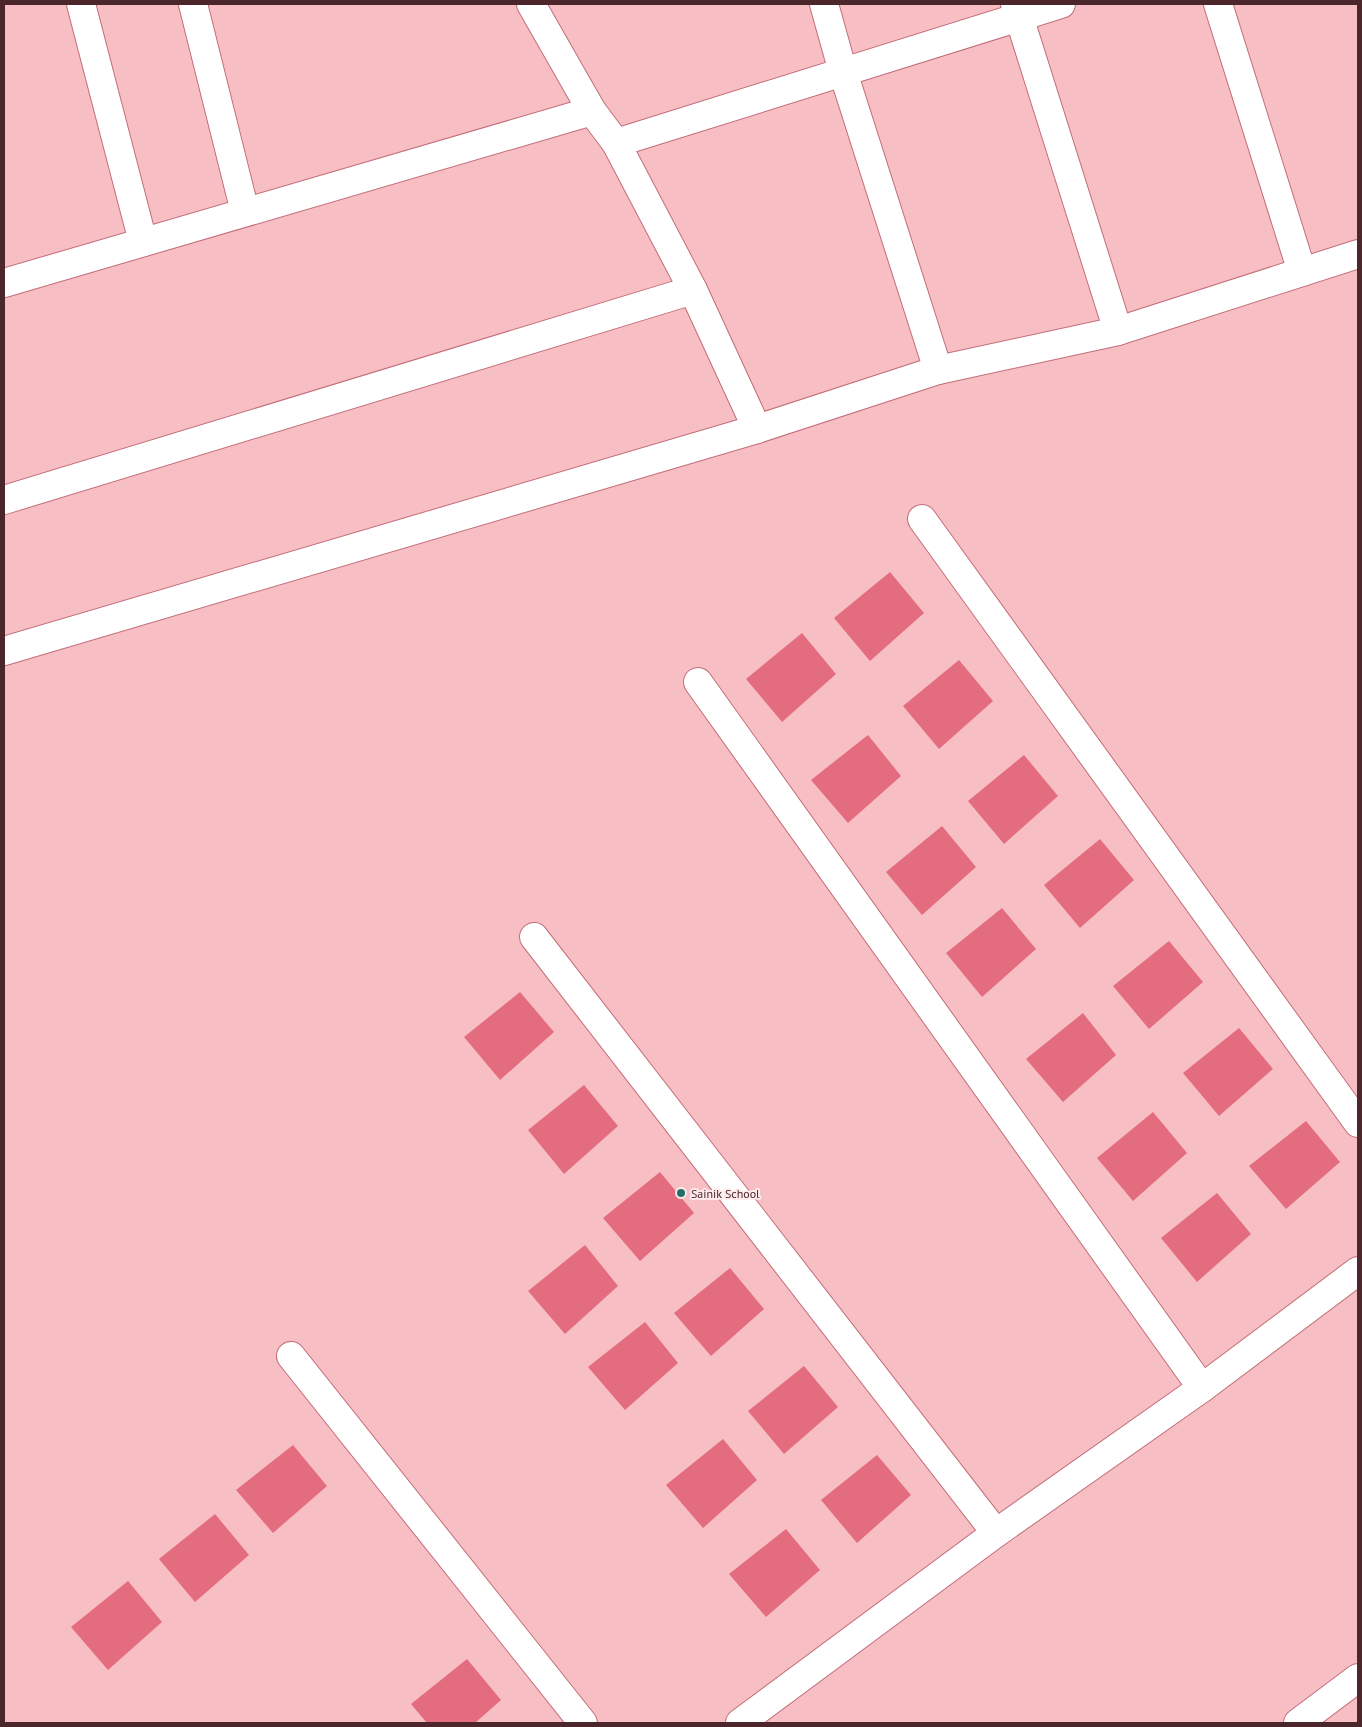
<svg xmlns="http://www.w3.org/2000/svg" width="1362" height="1727" font-family="'PT Sans',sans-serif">
<style>
.building{fill:#e46c7f}
.lines{fill:none;stroke-linecap:round;stroke-linejoin:round}
.minor-casing{stroke:#c36d79;stroke-width:30}
.minor{stroke:#fff;stroke-width:28}
.poi-dot{fill:#236e6c;stroke:#ffebec;stroke-width:2}
.labels{text-anchor:middle;dominant-baseline:central;stroke-width:4;stroke-linejoin:round;paint-order:stroke}
.poi-label{font-size:12px;fill:#4b272c;stroke:#ffebec;text-anchor:start}
</style>
<rect width="100%" height="100%" fill="#f7bfc4"/>
<g class="building">
<polygon points="890,572 924,613 870,661 834,618"/>
<polygon points="802,633 836,674 782,722 746,679"/>
<polygon points="959,660 993,701 939,749 903,706"/>
<polygon points="868,735 901,776 848,823 811,780"/>
<polygon points="1024,755 1058,796 1004,844 968,801"/>
<polygon points="942,826 976,867 922,915 886,872"/>
<polygon points="1100,839 1134,880 1080,928 1044,885"/>
<polygon points="1002,908 1036,949 982,997 946,953"/>
<polygon points="1169,941 1203,982 1149,1029 1113,986"/>
<polygon points="520,992 554,1032 500,1080 464,1037"/>
<polygon points="1083,1013 1116,1055 1063,1102 1026,1059"/>
<polygon points="1239,1028 1273,1069 1219,1116 1183,1073"/>
<polygon points="584,1085 618,1126 564,1174 528,1130"/>
<polygon points="1153,1112 1187,1153 1133,1201 1097,1158"/>
<polygon points="1306,1121 1340,1162 1286,1209 1249,1166"/>
<polygon points="660,1172 694,1213 640,1261 603,1218"/>
<polygon points="1217,1193 1251,1234 1197,1282 1161,1238"/>
<polygon points="585,1245 618,1286 565,1334 528,1291"/>
<polygon points="730,1268 764,1309 711,1356 674,1313"/>
<polygon points="645,1322 678,1363 625,1410 588,1367"/>
<polygon points="804,1366 838,1407 784,1454 748,1411"/>
<polygon points="723,1439 757,1480 703,1528 666,1485"/>
<polygon points="293,1445 327,1486 273,1533 236,1490"/>
<polygon points="877,1455 911,1495 857,1543 821,1500"/>
<polygon points="215,1514 249,1555 195,1602 159,1559"/>
<polygon points="786,1529 820,1570 766,1617 729,1574"/>
<polygon points="128,1581 162,1622 108,1670 71,1627"/>
<polygon points="467,1659 501,1700 475,1723 427,1723 411,1704"/>
</g>
<g class="lines">
<g class="minor-casing">
<g id="minor">
<polyline points="81,4 143,242"/>
<polyline points="193,4 245,212"/>
<polyline points="531,4 592,111 616,143 693,290 757,429"/>
<polyline points="824,4 843,72 938,370"/>
<polyline points="1015,4 1118,331"/>
<polyline points="1218,4 1302,272"/>
<polyline points="616,143 1061,4"/>
<polyline points="4,283 592,111"/>
<polyline points="4,500 693,290"/>
<polyline points="922,519 1358,1123"/>
<polyline points="4,651 757,429 938,370 1118,331 1358,254"/>
<polyline points="698,682 1202,1388"/>
<polyline points="534,937 996,1533"/>
<polyline points="291,1356 583,1723"/>
<polyline points="740,1723 996,1533 1202,1388 1358,1271"/>
<polyline points="1298,1723 1358,1678"/>
</g>
</g>
<use href="#minor" class="minor"/>
</g>
<circle class="poi-dot" cx="681" cy="1193" r="5"/>
<g class="labels">
<g class="poi-label">
<text x="691" y="1193">Sainik School</text>
</g>
</g>
<rect width="1362" height="1727" fill="none" stroke="#4b272c" stroke-width="10"/>
</svg>
